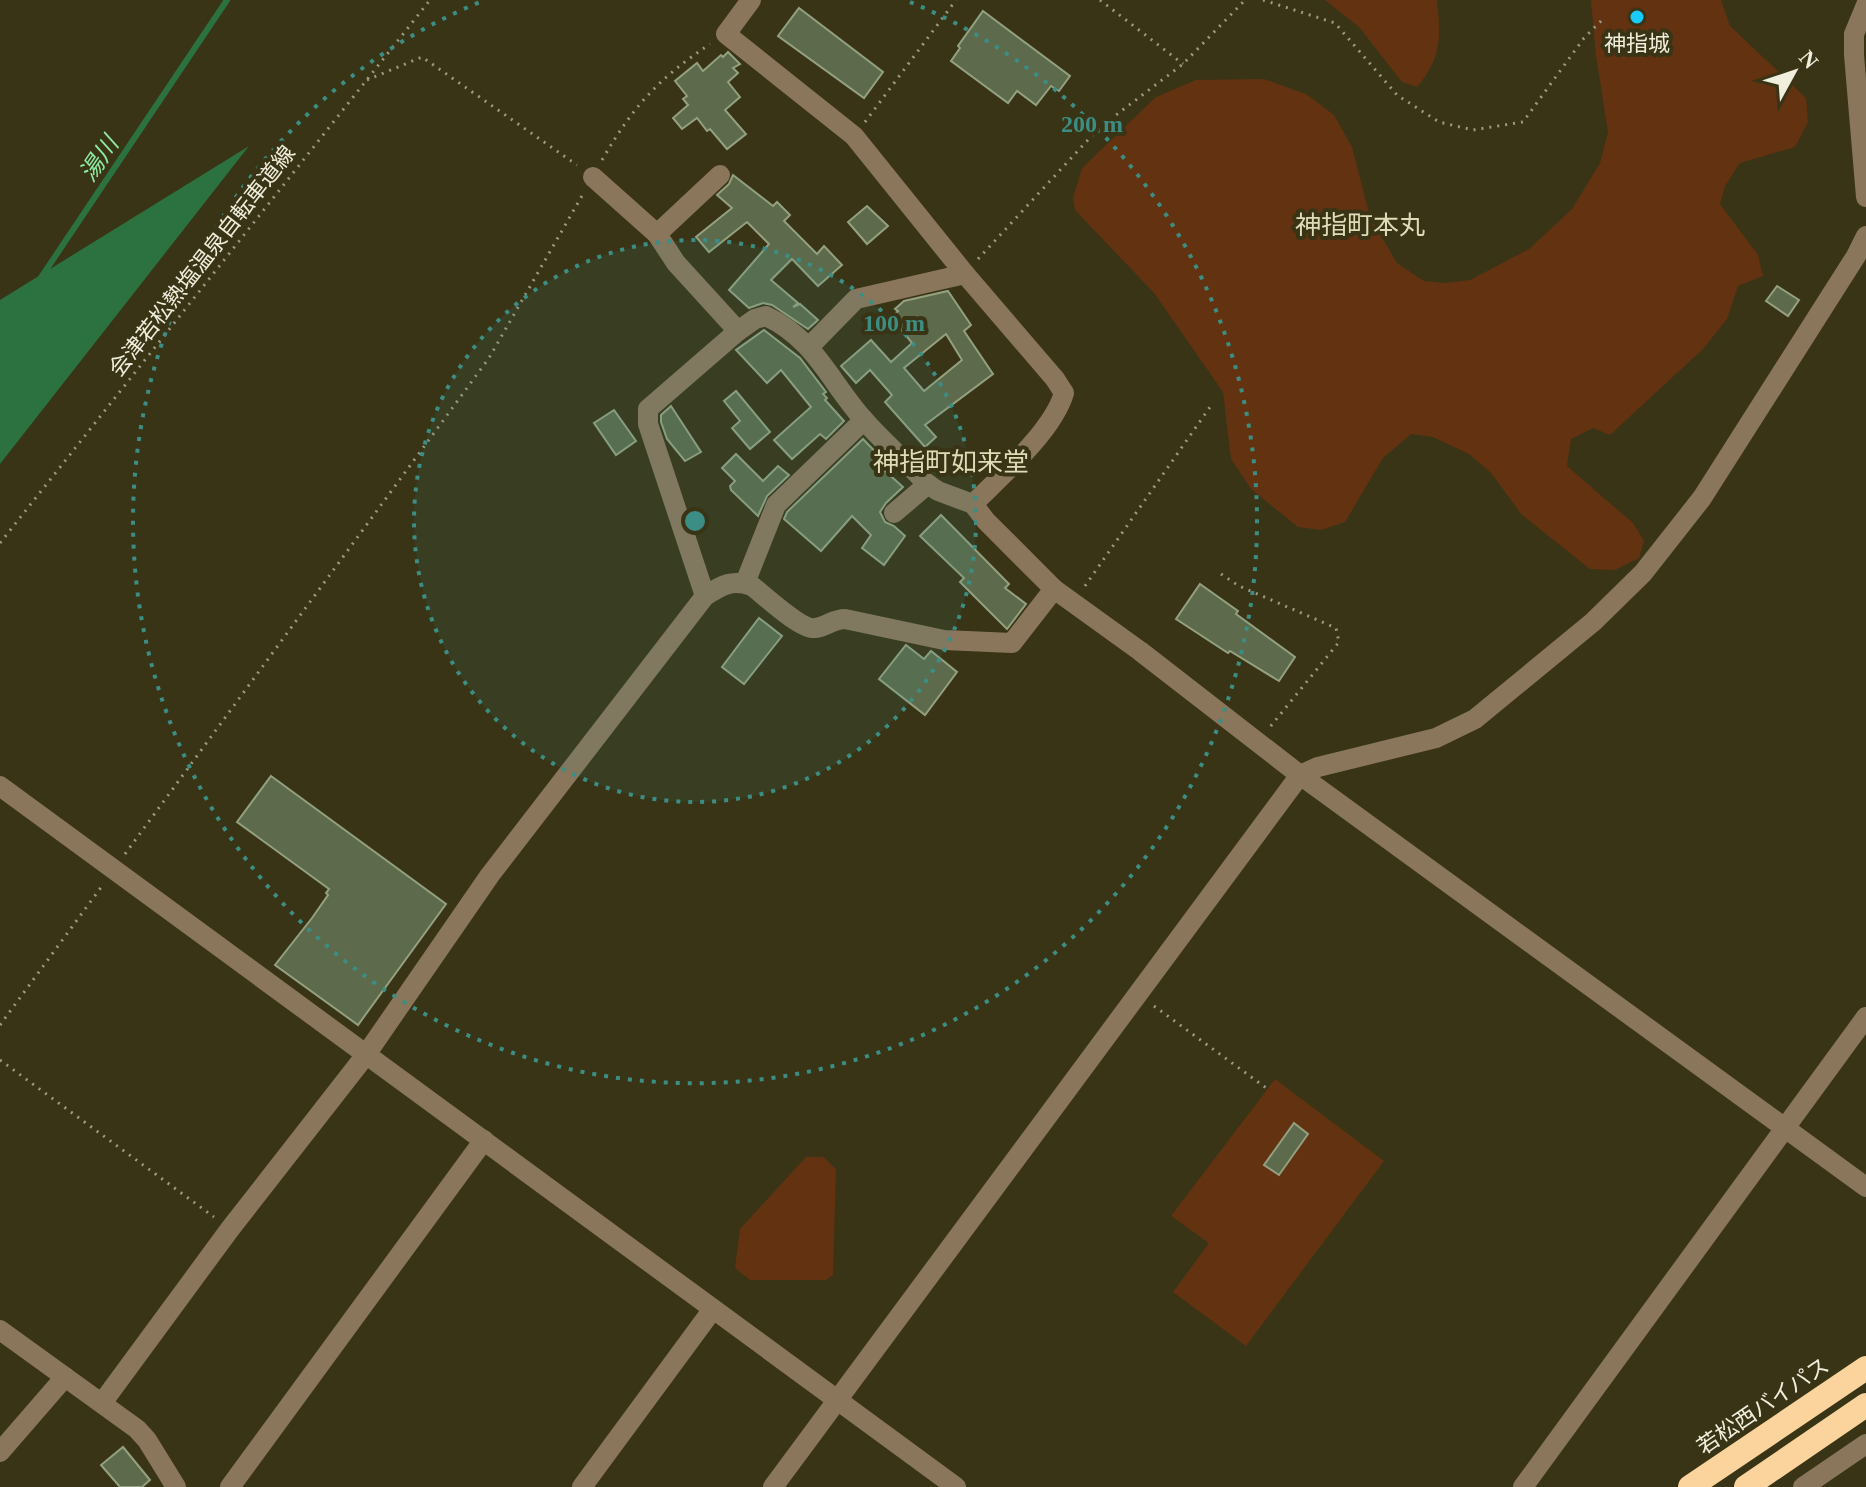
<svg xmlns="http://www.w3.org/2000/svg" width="1866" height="1487" font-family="'Times New Roman','Noto Sans JP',serif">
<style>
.green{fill:#623211}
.water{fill:#2c7241}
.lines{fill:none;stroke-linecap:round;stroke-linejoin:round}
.stream{stroke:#2c7241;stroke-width:6}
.building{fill:#5d6a4b;stroke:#93a180;stroke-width:2;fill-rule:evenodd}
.path{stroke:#9d9982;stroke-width:3;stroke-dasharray:2 6;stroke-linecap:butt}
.minor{stroke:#8a765b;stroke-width:20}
.highway{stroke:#fad49c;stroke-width:24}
.ring{fill:none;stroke:#3c8e84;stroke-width:4;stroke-dasharray:4 8}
.poi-dot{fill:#1acafc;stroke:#393415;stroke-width:3}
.labels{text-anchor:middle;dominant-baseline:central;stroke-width:8;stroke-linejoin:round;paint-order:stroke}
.poi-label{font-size:22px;fill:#f0eedc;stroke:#393415}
.street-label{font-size:22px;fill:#f0eedc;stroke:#393415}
.water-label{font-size:24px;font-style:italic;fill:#8ceaa3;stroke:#393415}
.quarter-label{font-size:26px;fill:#dfdbb6;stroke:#393415}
.centre{fill:#3c8e84;stroke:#393415;stroke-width:4}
.ring-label{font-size:24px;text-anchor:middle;font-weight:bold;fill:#3c8e84;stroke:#393415;stroke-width:8;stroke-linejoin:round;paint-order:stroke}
</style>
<rect width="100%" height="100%" fill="#393415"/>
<g class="green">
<path d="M1325 0H1437C1441 36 1442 58 1417 87L1402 82 1359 27Z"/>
<polygon points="1591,0 1721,0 1730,26 1806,98 1808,122 1795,147 1740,163 1725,186 1720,204 1758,255 1763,276 1738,286 1727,319 1703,349 1610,435 1593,428 1571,439 1567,466 1633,523 1644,541 1639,558 1615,570 1590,569 1522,515 1491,473 1469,454 1433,437 1411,434 1383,458 1345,522 1321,530 1298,527 1251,489 1231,459 1223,392 1154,293 1075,210 1073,198 1082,168 1156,97 1196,80 1264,79 1306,94 1334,115 1352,147 1370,217 1397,263 1424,281 1444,283 1470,280 1529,249 1572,209 1600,163 1608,132 1596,56"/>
<polygon points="1275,1079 1384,1161 1246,1346 1173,1292 1209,1243 1171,1216"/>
<polygon points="806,1157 823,1157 836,1169 833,1275 826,1280 750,1280 735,1268 740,1229"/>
</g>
<polygon class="water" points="249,146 0,464 0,300"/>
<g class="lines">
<polyline class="stream" points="40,279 227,0"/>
</g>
<g class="building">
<polygon points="799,8 883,72 864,98 778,36"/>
<polygon points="983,11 1070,76 1059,91 1051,86 1036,105 1017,91 1008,103 951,61 960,48 958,46"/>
<polygon points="728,52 740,64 733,68 738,73 728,82 740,97 725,110 746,134 727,149 710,129 707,131 697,118 682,129 673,118 688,105 683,99 687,96 675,81 697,63 703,71 721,55 723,57"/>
<polygon points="733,175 773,206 777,202 790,215 784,221 817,254 824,246 842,265 818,286 792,259 771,280 798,303 793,307 800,304 818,320 808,329 772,305 763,303 749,308 729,290 769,244 747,222 709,252 696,237 732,208 717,195 729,184"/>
<polygon points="867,206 888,226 867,244 848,222"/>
<polygon points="1777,286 1799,300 1788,316 1766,301"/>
<path d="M948 291 971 325 964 331 993 374 925 425 936 437 925 447 885 402 892 395 870 370 856 383 841 366 871 340 891 362 912 343 891 317 898 311 895 309 904 301ZM946 334 962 360 924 391 904 368Z"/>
<polygon points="764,330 800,358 826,392 823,394 827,398 825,400 844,421 826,439 820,434 792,459 774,440 811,407 781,370 767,383 736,350"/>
<polygon points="736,391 770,432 750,449 732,428 740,421 724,401"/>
<polygon points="671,406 701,452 685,461 667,439 661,422 661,415"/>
<polygon points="614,410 636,441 616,455 594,423"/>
<polygon points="863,439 888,465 883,469 903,487 886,503 880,512 885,522 894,526 905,536 884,565 862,548 871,535 852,516 821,551 784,519 787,512"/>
<polygon points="736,454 763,481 778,466 789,475 767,496 758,516 731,490 730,486 735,481 722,468"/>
<polygon points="941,515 1009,584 1005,588 1026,604 1007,629 960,582 964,578 920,536"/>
<polygon points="1200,584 1238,611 1236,614 1295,657 1279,681 1230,651 1228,653 1176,619"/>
<polygon points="759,618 782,636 744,684 722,667"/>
<polygon points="906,645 924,659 931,651 957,672 925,715 879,679"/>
<polygon points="271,776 446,904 358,1025 275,965 312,918 328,895 326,893 329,889 237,822"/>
<polygon points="1294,1123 1308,1134 1279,1175 1264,1165"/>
<polygon points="123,1447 150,1480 142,1487 120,1487 101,1465"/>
</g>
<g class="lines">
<g class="path">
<polyline points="1100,0 1183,64"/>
<polyline points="1263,0 1335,23 1397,95 1439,122 1473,130 1523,122 1584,38 1602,20"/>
<polyline points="367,80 422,57 577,165"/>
<polyline points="865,122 956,0"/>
<path d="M602 160C634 105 658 79 710 44"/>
<polyline points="978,259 1099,128 1183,64 1245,0"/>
<polyline points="0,543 430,0"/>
<polyline points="1221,574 1239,586 1336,628 1339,642 1270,727"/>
<polyline points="1085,586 1210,407"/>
<polyline points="125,854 489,358 583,194"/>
<polyline points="1154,1006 1269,1090"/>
<polyline points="0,1025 102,886"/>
<polyline points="0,1060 214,1217"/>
</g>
<g class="minor">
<path d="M751 0 726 34 854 136 965 274 1055 379 1064 393C1053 431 1001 476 973 504L986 521 1054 589 1140 651 1300 775 1866 1187"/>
<polyline points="1866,5 1854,34 1854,55 1866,197"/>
<path d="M593 177 657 234 676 263 738 331 755 319 766 316C815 339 830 382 864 420 883 442 906 461 926 483L938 491 973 504"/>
<polyline points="657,234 720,175"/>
<polyline points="810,346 856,299 965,274"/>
<polyline points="894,513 928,484"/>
<polyline points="745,583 776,505 864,420"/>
<polyline points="705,596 648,424 648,409 738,331"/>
<polyline points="0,786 956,1487"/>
<polyline points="0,1330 137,1429 147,1440 176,1487"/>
<path d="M102 1403 230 1229 365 1056 490 875 705 596C722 585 732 579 752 586 764 595 801 630 815 628 826 627 833 619 845 619L944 640 1012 643 1054 589"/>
<polyline points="0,1452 65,1377"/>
<polyline points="230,1487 484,1140"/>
<polyline points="582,1487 713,1309"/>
<polyline points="773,1487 1300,775 1318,767 1436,738 1475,719 1593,622 1643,573 1702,498 1856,256 1866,236"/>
<polyline points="1523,1487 1866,1017"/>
<polyline points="1803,1487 1866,1444"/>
</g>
<g class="highway">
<polyline points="1690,1487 1866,1368"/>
<polyline points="1746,1487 1866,1405"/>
</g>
</g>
<circle cx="695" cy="521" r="281" fill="#3c8e84" fill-opacity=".12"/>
<g class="ring">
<circle cx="695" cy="521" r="281"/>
<path d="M910 2A562 562 0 1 1 480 2"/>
</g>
<circle class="poi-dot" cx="1637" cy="17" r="8"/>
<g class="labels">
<g class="poi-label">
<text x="1637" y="43">神指城</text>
</g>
<g class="street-label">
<text transform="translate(202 261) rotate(-52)">会津若松熱塩温泉自転車道線</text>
<text transform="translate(1763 1406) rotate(-34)">若松西バイパス</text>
</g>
<g class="water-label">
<text transform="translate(99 159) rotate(-56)">湯川</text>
</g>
<g class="quarter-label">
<text x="1360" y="225">神指町本丸</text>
<text x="951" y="462">神指町如来堂</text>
</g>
</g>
<circle cx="695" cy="521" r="12" class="centre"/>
<g class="ring-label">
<text x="1092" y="132">200 m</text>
<text x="894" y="331">100 m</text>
</g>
<g transform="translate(1794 72) rotate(50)" stroke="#393415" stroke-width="6" paint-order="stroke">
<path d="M0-6L14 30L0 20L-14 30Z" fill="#f0eedc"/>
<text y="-12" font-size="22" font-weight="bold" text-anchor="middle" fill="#f0eedc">N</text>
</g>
</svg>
